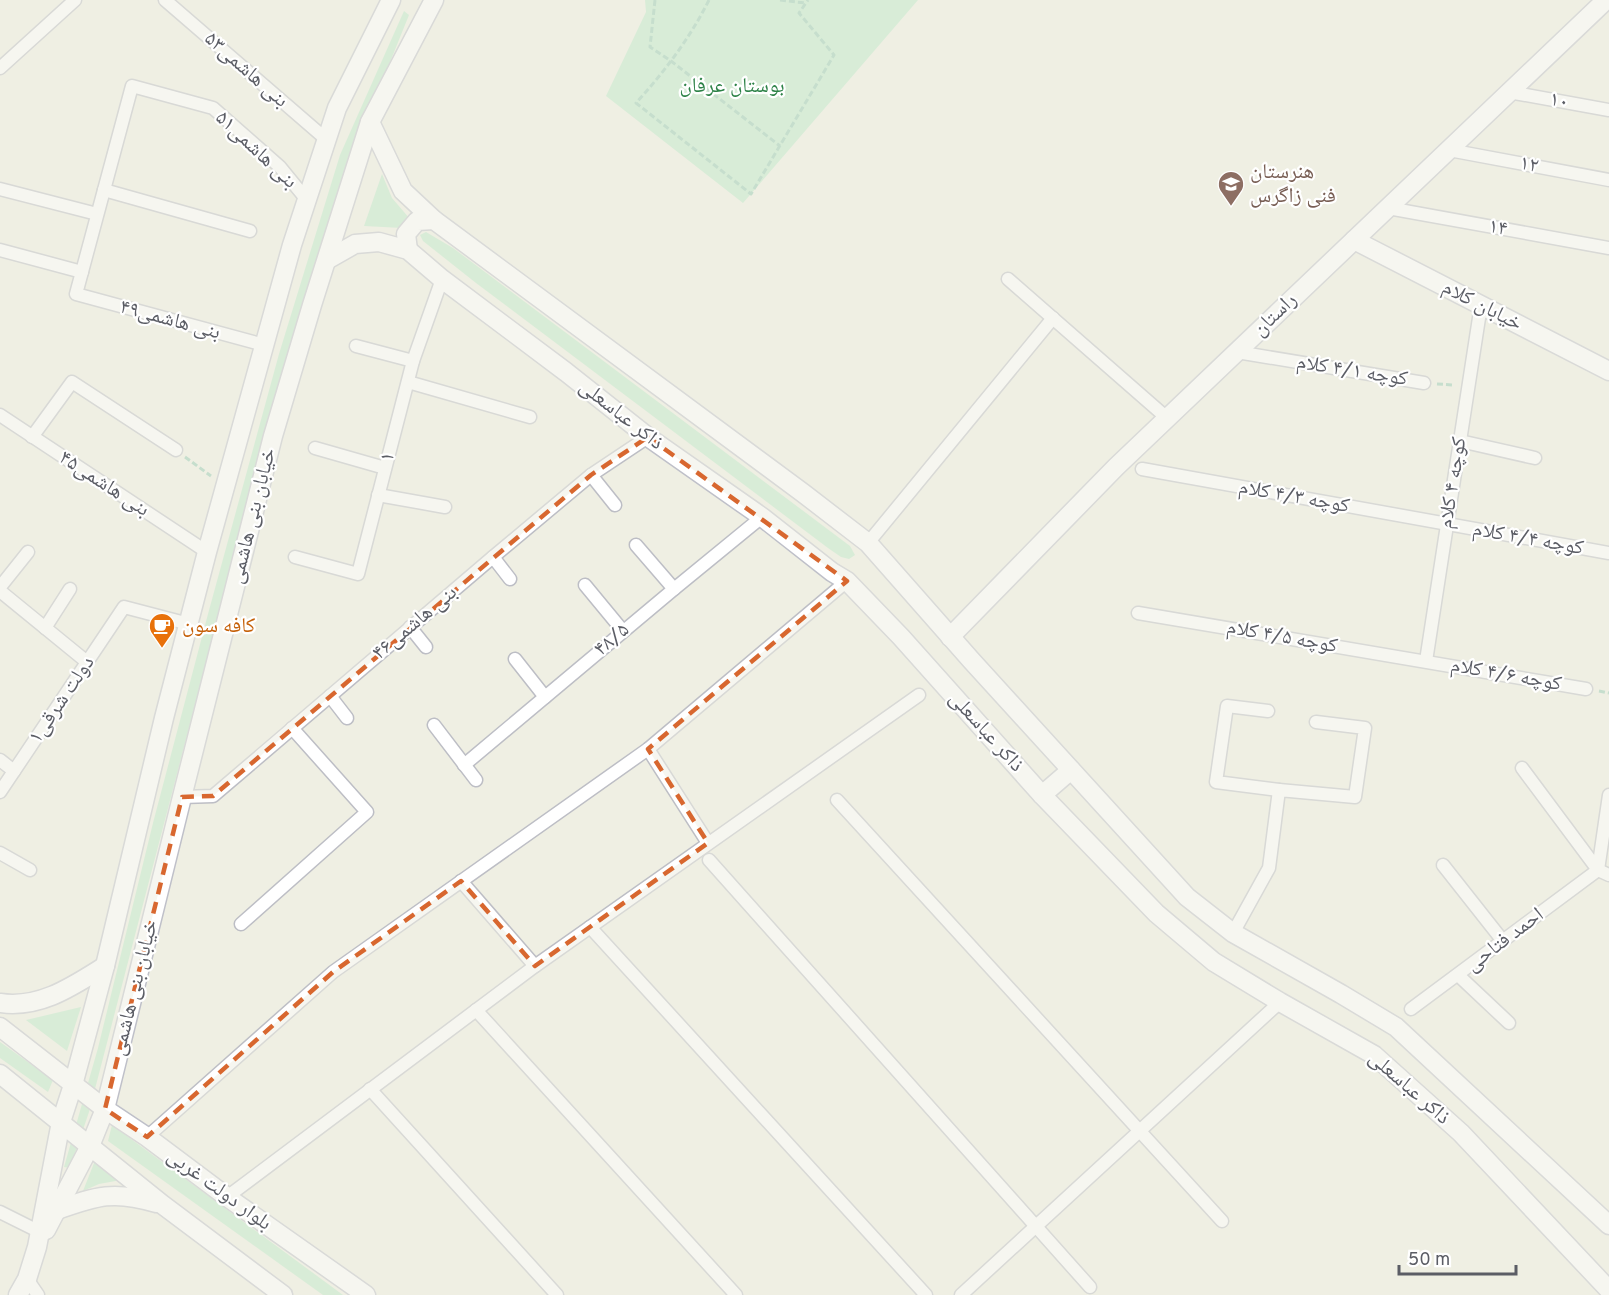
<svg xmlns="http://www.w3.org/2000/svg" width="1609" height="1295" font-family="Overpass,'Noto Naskh Arabic',sans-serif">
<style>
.green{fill:#bde9c8}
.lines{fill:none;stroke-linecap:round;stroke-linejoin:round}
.street-casing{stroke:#bdbec5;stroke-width:15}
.secondary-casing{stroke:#bfc0c9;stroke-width:21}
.path{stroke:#95cab2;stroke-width:3;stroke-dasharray:6 3;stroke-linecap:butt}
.street{stroke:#fff;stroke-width:12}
.secondary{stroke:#fff;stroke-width:18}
.marked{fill:none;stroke:#d8672f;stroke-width:4.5;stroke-dasharray:12 8;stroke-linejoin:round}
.labels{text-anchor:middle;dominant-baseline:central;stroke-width:4.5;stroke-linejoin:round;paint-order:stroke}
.street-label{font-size:21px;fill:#5b5d65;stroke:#fff}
.park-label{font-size:21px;fill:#2d8247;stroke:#fff}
.education-label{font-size:21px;fill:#785e54;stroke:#fff;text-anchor:start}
.food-label{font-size:21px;fill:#c56008;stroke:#fff;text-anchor:start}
</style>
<rect width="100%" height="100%" fill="#efefe3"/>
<g class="green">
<polygon points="645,0 918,0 743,203 606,96 646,12"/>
<polygon points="404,11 409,15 361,134 243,520 89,1112 70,1168 64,1167 98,1048 153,823 208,614 279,354 340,155"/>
<polygon points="382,174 392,198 410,219 403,222 402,228 364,226"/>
<polygon points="426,232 453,248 850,546 855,555 849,559 841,557 828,548 476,283 423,241 420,235"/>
<polygon points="81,1007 67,1051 26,1020"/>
<polygon points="0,1042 53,1080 48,1092 0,1058"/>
<polygon points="112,1125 343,1295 323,1295 108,1141"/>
<polygon points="96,1158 121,1180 99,1184 83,1191"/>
</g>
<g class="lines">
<g class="street-casing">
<g id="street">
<polyline points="165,0 327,140"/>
<polyline points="0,68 75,0"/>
<polyline points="1509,92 1609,110"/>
<polyline points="1449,150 1609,180"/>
<polyline points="0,189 97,214"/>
<polyline points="104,190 250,231"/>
<polyline points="1388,208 1609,248"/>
<polyline points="0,250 82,272"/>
<polyline points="1008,279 1167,418"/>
<polyline points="264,345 76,294 132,86 213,108 280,167 307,200"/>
<polyline points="356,346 413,361"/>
<polyline points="1237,352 1424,383"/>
<polyline points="408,382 530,417"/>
<polyline points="0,415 207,552"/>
<polyline points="32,437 72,382 176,450"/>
<polyline points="1460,441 1535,458"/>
<polyline points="315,448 385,468"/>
<polyline points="1142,469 1609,553"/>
<polyline points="591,475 615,505"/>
<polyline points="378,495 445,507"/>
<polyline points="868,543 1053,318"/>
<polyline points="636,545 674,589"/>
<polyline points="295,557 358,574 413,361 442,279"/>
<polyline points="493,557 510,579"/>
<polyline points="585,585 623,631"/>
<polyline points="0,587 28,552"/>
<polyline points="0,591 87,662"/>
<polyline points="1138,613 1586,689"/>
<polyline points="410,627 426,647"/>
<polyline points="45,628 70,589"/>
<polyline points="515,659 545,697"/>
<polyline points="1426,661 1481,305"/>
<polyline points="330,696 347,718"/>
<polyline points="1268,711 1227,706 1216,782 1279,790"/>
<polyline points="434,725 476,780"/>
<polyline points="648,749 708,843"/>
<polyline points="0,760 14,771"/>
<polyline points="464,765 674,589 762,517"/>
<polyline points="1522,768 1598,870 1609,875"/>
<polyline points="0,792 124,607 189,624"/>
<polyline points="182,797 213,796 493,557 591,475 648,437"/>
<polyline points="837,800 1222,1221"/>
<polyline points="0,853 30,870"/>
<polyline points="709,860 1090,1287"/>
<polyline points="1443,865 1503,941"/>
<polyline points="1598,870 1609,795"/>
<polyline points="461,881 535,966"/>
<polyline points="241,924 367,812 292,728"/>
<polyline points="590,927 926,1295"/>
<polyline points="1233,933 1269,868 1279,790 1355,797 1365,728 1316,722"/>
<polyline points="1458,975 1509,1023"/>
<polyline points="1411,1009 1598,870"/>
<polyline points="476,1010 736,1295"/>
<polyline points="370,1089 557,1295"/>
<polyline points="147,1137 333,972 648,749 847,581"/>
<polyline points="227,1197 535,966 919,695"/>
<polyline points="0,1212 44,1234"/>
<polyline points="27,1279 38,1295"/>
<polyline points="961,1295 1280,1002"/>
</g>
</g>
<g class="secondary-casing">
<g id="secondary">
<polyline points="370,122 403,191 434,220 803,493 868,543 971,660 1187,897 1233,933 1341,994 1396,1027 1609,1225"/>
<polyline points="1354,240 1609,371"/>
<polyline points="408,250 406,234 417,221 434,220"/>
<polyline points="327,260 355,244 379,242 408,250 442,279 566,372 648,437 762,517 832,572 847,581 901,637 1042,795 1156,913 1214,962 1280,1002 1374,1055 1461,1133 1609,1290"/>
<polyline points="950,637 1116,467 1606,0"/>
<polyline points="1042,795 1071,770"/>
<path d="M0 1003C40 1009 73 986 105 966"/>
<polyline points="0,1027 105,1109 147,1137 227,1197 366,1295"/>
<polyline points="0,1074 163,1205 283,1295"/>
<path d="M57 1210C97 1196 114 1190 156 1203"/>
<polyline points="46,1230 90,1146 105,1109 182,797 273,436 312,305 370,122 434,0"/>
<polyline points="18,1295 27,1279 37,1247 61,1122 73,1085 105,966 164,718 207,552 292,245 337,108 391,0"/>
</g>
</g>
<g class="path">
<polyline points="655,0 650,47 671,61 780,146"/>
<path d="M709 0C690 38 665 71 636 103L751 194 834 55 799 13 808 0"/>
<polyline points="780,0 805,3"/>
<polyline points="1437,384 1454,385"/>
<polyline points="185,457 211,476"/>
<polyline points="1599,691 1609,693"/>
</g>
<use href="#street" class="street"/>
<use href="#secondary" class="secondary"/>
</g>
<path d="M0 0H1609V1295H0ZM648 437 847 581 648 749 708 843 535 966 461 881 333 972 147 1137 105 1109 182 797 213 796 591 475Z" fill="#efefe3" fill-opacity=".55" fill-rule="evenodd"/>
<path class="marked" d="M648 437 847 581 648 749 708 843 535 966 461 881 333 972 147 1137 105 1109 182 797 213 796 591 475Z"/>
<defs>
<g id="school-pin" transform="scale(1.35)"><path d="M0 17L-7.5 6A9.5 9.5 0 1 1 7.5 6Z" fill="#8d6e63" stroke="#fff"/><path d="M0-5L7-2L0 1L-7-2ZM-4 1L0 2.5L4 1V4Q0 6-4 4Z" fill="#fff"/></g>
<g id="cafe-pin" transform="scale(1.35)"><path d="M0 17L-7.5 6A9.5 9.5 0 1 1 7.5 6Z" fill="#e8710a" stroke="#fff"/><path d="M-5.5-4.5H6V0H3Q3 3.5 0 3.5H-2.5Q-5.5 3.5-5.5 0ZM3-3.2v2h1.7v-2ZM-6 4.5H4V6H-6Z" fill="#fff"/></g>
</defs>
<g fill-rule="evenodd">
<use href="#school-pin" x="1231" y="184"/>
<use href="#cafe-pin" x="162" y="626"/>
</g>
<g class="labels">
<g class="street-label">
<text transform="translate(246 70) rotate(41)">بنی هاشمی۵۳</text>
<text transform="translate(1559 101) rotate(10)">۱۰</text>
<text transform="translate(256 150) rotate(43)">بنی هاشمی۵۱</text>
<text transform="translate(1529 165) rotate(11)">۱۲</text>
<text transform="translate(1498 228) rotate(10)">۱۴</text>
<text transform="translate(1482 306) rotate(27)">خیابان کلام</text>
<text transform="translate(1275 315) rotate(-44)">راستان</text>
<text transform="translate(170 320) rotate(15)">بنی هاشمی۴۹</text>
<text transform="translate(1352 371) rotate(9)">کوچه ۴/۱ کلام</text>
<text transform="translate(621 415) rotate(38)">ذاکر عباسعلی</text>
<text transform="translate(388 457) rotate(-75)">۱</text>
<text transform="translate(1453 483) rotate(-81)">کوچه ۴ کلام</text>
<text transform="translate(104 484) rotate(33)">بنی هاشمی۴۵</text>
<text transform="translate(1294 497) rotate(10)">کوچه ۴/۳ کلام</text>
<text transform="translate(253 516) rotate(-76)">خیابان بنی هاشمی</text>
<text transform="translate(1528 539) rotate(10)">کوچه ۴/۴ کلام</text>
<text transform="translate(415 623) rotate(-40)">بنی هاشمی۴۶</text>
<text transform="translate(1282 637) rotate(10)">کوچه ۴/۵ کلام</text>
<text transform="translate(612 640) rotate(-40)">۴۸/۵</text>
<text transform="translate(1506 675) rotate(10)">کوچه ۴/۶ کلام</text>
<text transform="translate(62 700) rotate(-56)">۱دولت شرقی</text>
<text transform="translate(986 732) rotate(48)">ذاکر عباسعلی</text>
<text transform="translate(1505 940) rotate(-37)">احمد فتاحی</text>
<text transform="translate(135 988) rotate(-76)">خیابان بنی هاشمی</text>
<text transform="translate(1409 1088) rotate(41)">ذاکر عباسعلی</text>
<text transform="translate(219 1190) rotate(36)">بلوار دولت غربی</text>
</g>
<g class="park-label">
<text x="732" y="86">بوستان عرفان</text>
</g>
<g class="education-label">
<text x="1250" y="172">هنرستان<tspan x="1250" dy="24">فنی زاگرس</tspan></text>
</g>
<g class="food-label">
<text x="182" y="626">کافه سون</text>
</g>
</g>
<path d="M1399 1265v9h117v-9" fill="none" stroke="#5b5d65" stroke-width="3"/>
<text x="1408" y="1265" font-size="18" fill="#5b5d65" stroke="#ffffff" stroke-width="4.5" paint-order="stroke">50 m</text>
</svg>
